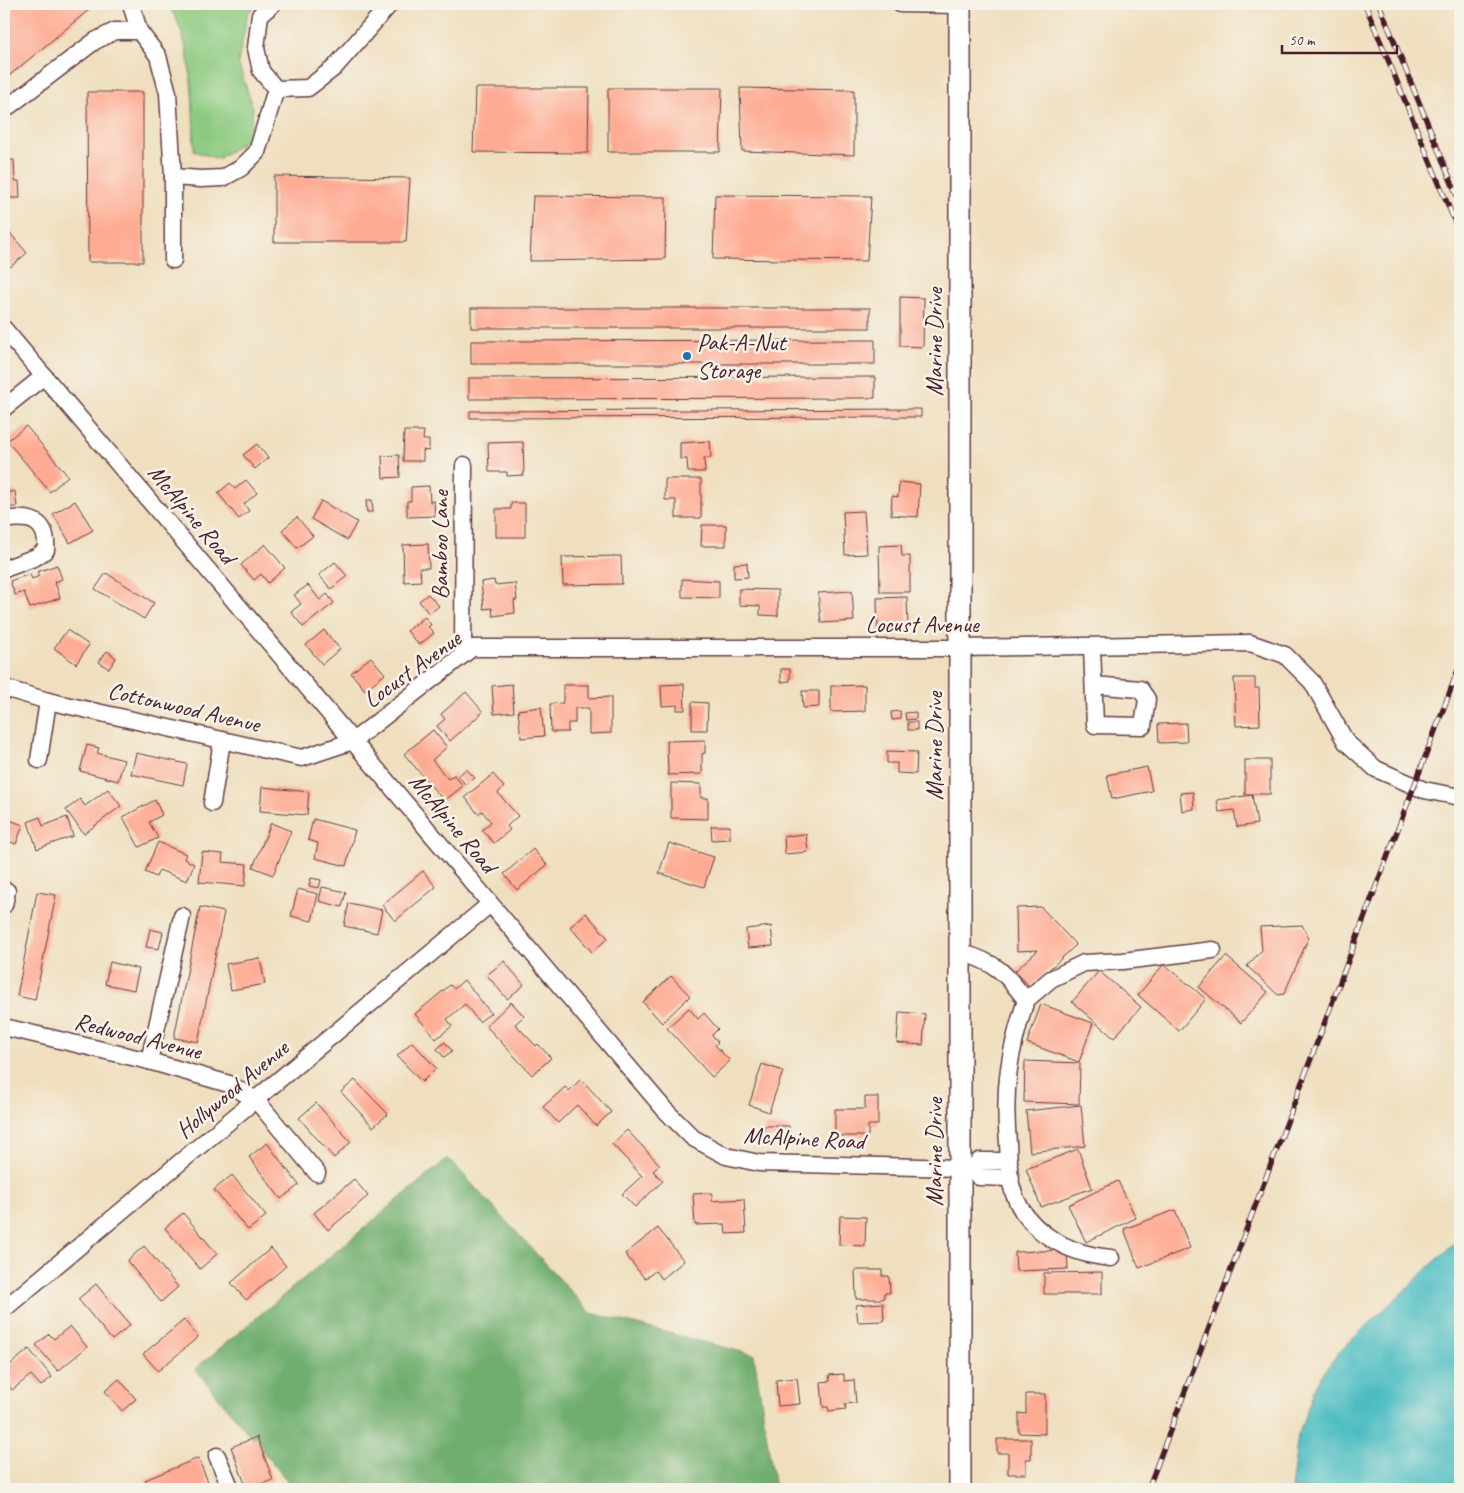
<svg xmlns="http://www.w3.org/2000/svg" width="1464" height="1493" font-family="Caveat,sans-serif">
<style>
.green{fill:#8bca80;stroke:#6a7456}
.forest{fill:#70ae6e;stroke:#5d664c}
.water{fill:#4ebdc3;stroke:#4c6e77}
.building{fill:#feab93}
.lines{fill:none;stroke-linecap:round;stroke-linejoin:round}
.minor-casing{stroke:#633c41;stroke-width:19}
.major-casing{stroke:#633c41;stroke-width:24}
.minor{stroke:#fff;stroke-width:16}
.major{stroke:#fff;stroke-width:21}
.rail-casing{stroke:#4a1f2b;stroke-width:5.5}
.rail{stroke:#f7f3e8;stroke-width:4;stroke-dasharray:11;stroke-linecap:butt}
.poi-dot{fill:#1f6fb2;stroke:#f7f3e8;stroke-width:2}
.labels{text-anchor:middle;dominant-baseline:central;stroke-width:5;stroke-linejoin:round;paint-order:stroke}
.poi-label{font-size:24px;fill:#4a1f2b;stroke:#f7f3e8;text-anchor:start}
.street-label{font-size:24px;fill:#4a1f2b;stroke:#f7f3e8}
</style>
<rect width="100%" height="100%" fill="#f7f3e8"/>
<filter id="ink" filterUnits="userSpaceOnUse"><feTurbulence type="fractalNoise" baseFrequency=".02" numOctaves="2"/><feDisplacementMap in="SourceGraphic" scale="10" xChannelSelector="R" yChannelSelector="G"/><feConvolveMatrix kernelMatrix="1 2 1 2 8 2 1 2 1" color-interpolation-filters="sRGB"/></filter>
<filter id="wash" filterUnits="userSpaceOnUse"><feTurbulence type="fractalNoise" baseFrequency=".0096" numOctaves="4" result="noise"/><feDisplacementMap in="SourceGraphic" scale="20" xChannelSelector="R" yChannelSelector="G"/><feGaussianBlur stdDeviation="1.12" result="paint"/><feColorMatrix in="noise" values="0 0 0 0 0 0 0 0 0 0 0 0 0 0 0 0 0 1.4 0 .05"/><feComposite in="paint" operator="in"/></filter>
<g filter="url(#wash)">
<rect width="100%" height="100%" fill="#efdfbf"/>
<path class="green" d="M167 4H259L248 12 238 63 253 108 250 134 242 143 218 159 194 151C193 109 194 37 167 4Z"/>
<polygon class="forest" points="448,1158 591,1313 754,1355 775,1489 294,1489 195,1369"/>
<polygon class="water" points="1460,1238 1460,1489 1291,1489 1298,1435 1317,1382 1339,1352"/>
<g id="blocks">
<g class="building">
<polygon points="4,4 96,4 4,80"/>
<polygon points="475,88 589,88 588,153 473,152"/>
<polygon points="608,88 722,88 720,152 608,152"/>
<polygon points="740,88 854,90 854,155 742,151"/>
<polygon points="87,92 143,92 143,262 88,262"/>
<polygon points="4,160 14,160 15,181 19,181 20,198 4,198"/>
<polygon points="274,176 410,178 406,242 274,242"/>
<polygon points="715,195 871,196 867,261 713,259"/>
<polygon points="533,196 666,197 665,259 530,261"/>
<polygon points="4,226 27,253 10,267 4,261"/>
<polygon points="900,297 924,298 923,347 900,346"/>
<rect x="471" y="308" width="399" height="20"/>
<polygon points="875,340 875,364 471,364 471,341"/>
<polygon points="875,377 875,398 469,399 469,378"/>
<polygon points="921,409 921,417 470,418 470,411"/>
<polygon points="26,426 68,476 50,492 7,441"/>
<polygon points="404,431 424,431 423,440 429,440 429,451 423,450 423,461 403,461"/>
<polygon points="710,441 711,458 704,458 705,472 688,472 687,459 680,459 680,443"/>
<polygon points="523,442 524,475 507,476 507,472 489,472 488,443"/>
<polygon points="257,444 268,458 255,469 243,455"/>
<polygon points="399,455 400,477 383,478 382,456"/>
<polygon points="4,475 7,493 15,491 17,507 4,507"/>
<polygon points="665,479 701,479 701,518 676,518 676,500 665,500"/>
<polygon points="246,480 257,493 244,504 249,511 239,519 218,493 230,483 235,489"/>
<polygon points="899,482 920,484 918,517 891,515 892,496 898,497"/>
<polygon points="429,486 430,502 434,501 435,516 407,517 407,501 411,501 411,487"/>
<polygon points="366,500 372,500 373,512 367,512"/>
<polygon points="75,501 93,530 70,543 53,514"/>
<polygon points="321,501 357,522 347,540 311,519"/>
<polygon points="511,503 525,503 525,537 496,537 496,509 511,509"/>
<polygon points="864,511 867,554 845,555 843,512"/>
<polygon points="297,517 313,536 297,548 282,530"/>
<polygon points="702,525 726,525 726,546 701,546"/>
<polygon points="265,544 285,568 268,583 261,574 254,580 241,565"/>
<polygon points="428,544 429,568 420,568 421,581 404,582 403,545"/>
<polygon points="901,545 902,556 910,556 910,592 880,592 879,546"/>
<polygon points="621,556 622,584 563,585 562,557"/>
<polygon points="335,562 347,576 331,589 319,575"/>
<polygon points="747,563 748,577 734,578 734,564"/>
<polygon points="57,565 62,579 55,582 60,598 30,608 24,592 15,595 10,581 30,574 32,579 39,576 37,572"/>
<polygon points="106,573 154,603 144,619 95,589"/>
<polygon points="682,579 719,581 719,598 682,597"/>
<polygon points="494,580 495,585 515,583 517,600 514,600 515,613 493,616 492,608 484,609 481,582"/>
<polygon points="308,585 320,600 327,594 334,603 303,627 291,612 301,604 294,595"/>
<polygon points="739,589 778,590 778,616 760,615 760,606 739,605"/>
<polygon points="852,591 854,621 821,623 818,593"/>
<polygon points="428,594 439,606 429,614 419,601"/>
<polygon points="907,597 908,629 878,630 877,598"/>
<polygon points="425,617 431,625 428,627 434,633 419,645 407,631"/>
<polygon points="67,630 89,645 76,664 54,648"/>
<polygon points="324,630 340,649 322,664 306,645"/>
<polygon points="107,651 116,658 109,669 99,662"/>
<polygon points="371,657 385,674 365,690 351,673"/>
<polygon points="781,669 790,669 790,681 781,682"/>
<polygon points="1234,678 1255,678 1255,688 1259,688 1260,725 1236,726"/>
<polygon points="512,684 514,712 494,714 492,686"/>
<polygon points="684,684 685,710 677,710 677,705 662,706 661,685"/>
<polygon points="563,685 589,685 589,698 611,697 611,733 589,734 589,708 575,708 575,723 568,723 568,732 551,732 550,704 563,703"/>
<polygon points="865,685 865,711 831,712 831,686"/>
<polygon points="802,691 819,691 819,707 803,708"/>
<polygon points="466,692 483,712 450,741 437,726 445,719 441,714"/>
<polygon points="692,702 708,703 707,730 692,730"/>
<polygon points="541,707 544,736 521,738 518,710"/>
<polygon points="900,711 901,719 892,720 891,712"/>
<polygon points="916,712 916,719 906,720 905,713"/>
<rect x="908" y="722" width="9" height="8"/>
<polygon points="1186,723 1187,742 1159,743 1158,724"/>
<polygon points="433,730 447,747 432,760 448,779 454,775 463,786 444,801 404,754"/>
<polygon points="705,740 705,753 702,754 702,774 668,775 667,741"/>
<polygon points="87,745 99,748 97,753 124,760 118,781 80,771"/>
<polygon points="887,751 917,752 916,774 897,773 897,763 887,763"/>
<polygon points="136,753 187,764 183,785 131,774"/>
<rect x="1245" y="760" width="25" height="34"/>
<polygon points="1147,767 1152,791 1112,799 1107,775"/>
<polygon points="466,769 475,778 466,785 458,776"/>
<polygon points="493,774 504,787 498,793 518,816 507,826 510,830 494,843 482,830 491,822 482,811 478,814 465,797"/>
<polygon points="671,783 701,784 701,798 708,798 708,819 671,818"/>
<polygon points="262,787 309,792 307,815 260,811"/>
<polygon points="108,789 121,806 84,834 66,810 80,799 85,806"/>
<polygon points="1193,792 1194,809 1182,811 1180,793"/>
<polygon points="1252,795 1257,824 1237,827 1234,810 1219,812 1217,800"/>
<polygon points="155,800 162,815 149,822 158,838 139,847 123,817"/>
<polygon points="40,817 43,826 67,817 73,836 37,849 28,822"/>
<polygon points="4,818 23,825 16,844 4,840"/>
<polygon points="313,819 355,830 346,866 315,858 318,843 308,840"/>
<polygon points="271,823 291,831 273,875 253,867"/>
<polygon points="711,826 730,826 730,839 712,840"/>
<polygon points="806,834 808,852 785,854 784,836"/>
<polygon points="158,842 186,854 184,859 194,864 187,881 159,870 156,877 145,872"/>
<polygon points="669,843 714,857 704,887 659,873"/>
<polygon points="533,849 547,865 517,890 504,874"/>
<polygon points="202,852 223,854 222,862 247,864 245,886 199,882"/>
<polygon points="423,871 436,887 395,921 382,905"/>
<polygon points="311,878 321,880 319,888 309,886"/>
<polygon points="322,887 346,892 342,907 319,901"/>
<polygon points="298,889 318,894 312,921 291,916"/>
<polygon points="37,892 56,895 35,1000 17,996"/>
<polygon points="349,903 382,910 377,933 344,926"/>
<polygon points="200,907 224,912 198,1042 174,1038"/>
<polygon points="1041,907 1076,945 1030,987 1015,971 1038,950 1017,951 1016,908"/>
<polygon points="586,913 608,938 592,952 570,927"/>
<polygon points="1302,925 1309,937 1284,994 1278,995 1247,966 1262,950 1260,927"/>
<polygon points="771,926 773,946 748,948 746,929"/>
<polygon points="150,929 163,932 159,949 146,947"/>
<polygon points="1226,956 1268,992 1241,1023 1199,987"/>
<polygon points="260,958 265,984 231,990 226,964"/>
<polygon points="504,961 524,985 507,999 487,975"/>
<polygon points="110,962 139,969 134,990 105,984"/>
<polygon points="1164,964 1206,999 1179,1031 1138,995"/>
<polygon points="1099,971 1141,1007 1114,1038 1072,1002"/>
<polygon points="671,976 690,996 662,1023 643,1002"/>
<polygon points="464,980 491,1013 479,1022 465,1004 447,1019 452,1026 436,1039 415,1014 450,985 454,989"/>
<polygon points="511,1002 524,1016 515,1024 536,1046 538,1044 551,1058 532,1075 486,1026"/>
<polygon points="1041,1004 1093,1023 1079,1062 1027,1043"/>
<polygon points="689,1008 698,1019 704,1013 718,1029 712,1035 718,1042 715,1045 730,1061 712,1077 667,1028"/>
<polygon points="899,1012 925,1014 923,1045 897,1043"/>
<polygon points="412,1042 436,1068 422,1082 397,1056"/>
<polygon points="445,1042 452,1051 444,1057 437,1049"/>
<polygon points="1025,1061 1080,1063 1079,1104 1024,1102"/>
<polygon points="762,1064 783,1071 769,1112 749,1105"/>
<polygon points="581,1079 611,1112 596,1126 577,1105 558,1123 543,1107 565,1087 569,1091"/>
<polygon points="355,1080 388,1114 373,1127 341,1092"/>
<polygon points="865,1097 878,1097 878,1125 868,1125 868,1136 835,1136 835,1109 865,1109"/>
<polygon points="316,1103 351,1142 334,1158 299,1118"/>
<polygon points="1081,1105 1085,1146 1030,1152 1026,1111"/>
<polygon points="764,1126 789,1126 789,1138 765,1138"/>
<polygon points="627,1130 660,1165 653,1171 663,1181 635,1207 622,1194 642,1176 612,1144"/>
<polygon points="267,1143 299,1185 281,1199 249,1157"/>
<polygon points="1078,1149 1092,1188 1041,1207 1026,1169"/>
<polygon points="232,1175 266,1216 248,1230 214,1190"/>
<polygon points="354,1179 368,1196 328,1230 314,1213"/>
<polygon points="1118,1181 1136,1218 1086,1242 1068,1205"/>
<polygon points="712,1193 712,1201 744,1199 746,1233 726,1234 725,1224 695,1225 693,1194"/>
<polygon points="1175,1210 1190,1248 1139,1268 1124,1229"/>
<polygon points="183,1213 217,1254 200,1269 165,1228"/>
<polygon points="840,1216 866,1217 865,1246 839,1245"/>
<polygon points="658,1228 684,1261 662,1279 655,1271 645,1279 625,1254"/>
<polygon points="144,1246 178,1287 161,1302 127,1261"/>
<polygon points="271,1248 286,1266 246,1300 231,1283"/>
<polygon points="1067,1250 1068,1269 1016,1271 1015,1252"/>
<polygon points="855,1270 882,1270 882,1276 889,1276 890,1293 884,1293 884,1299 856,1299"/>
<polygon points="1102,1272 1102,1294 1044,1294 1044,1273"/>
<polygon points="96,1284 130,1325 112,1340 78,1299"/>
<polygon points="883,1303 884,1321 858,1322 856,1305"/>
<polygon points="184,1320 198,1337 158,1371 143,1354"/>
<polygon points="70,1326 87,1347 58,1371 36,1345 49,1334 54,1339"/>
<polygon points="29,1349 52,1377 41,1386 31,1375 12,1390 4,1380 4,1370"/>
<polygon points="844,1374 844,1381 854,1380 856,1403 845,1404 846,1409 829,1411 828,1407 823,1407 821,1382 830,1381 829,1375"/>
<polygon points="797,1378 800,1404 778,1406 776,1380"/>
<polygon points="119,1379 136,1399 122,1411 105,1391"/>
<polygon points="1026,1394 1045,1394 1045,1434 1019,1433 1019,1413 1026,1414"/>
<polygon points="257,1437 273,1480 247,1489 231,1447"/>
<polygon points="997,1439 1031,1439 1031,1459 1026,1459 1026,1474 1008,1474 1008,1453 997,1453"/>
<polygon points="198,1458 211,1489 149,1489 145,1480"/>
</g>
</g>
</g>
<g filter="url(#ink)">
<use href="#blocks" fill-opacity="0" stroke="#633c41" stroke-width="1"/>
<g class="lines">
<g class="minor-casing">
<g id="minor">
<polyline points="131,4 139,31 158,56 168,93 173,177 201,179 223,178 241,168 257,152 276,89"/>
<polyline points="273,4 260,15 256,48 261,71 276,89 308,88 334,68 390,4"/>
<polyline points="900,4 960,5"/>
<polyline points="4,110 95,41 115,31 139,31"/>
<polyline points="173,177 173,260"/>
<polyline points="4,329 665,1110 693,1138 726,1156 759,1163 960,1168 972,1169 979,1177 1011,1178"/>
<polyline points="4,408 44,376"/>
<path d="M4 520C29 516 48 519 46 550L36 557 4 569"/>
<polyline points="1092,647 1095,725 1143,726 1147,699 1140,689 1094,685"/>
<polyline points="463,655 464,465"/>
<polyline points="4,688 48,701 302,758 353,741 472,648 960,648 1250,643 1285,655 1312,682 1346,742 1376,769 1424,790 1460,797"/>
<polyline points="39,760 48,701"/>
<polyline points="212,803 222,741"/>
<polyline points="4,905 7,891"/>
<path d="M960 952C996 963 1003 970 1026 1000 1009 1053 1003 1087 1008 1143 1009 1156 1008 1171 1011 1184 1022 1231 1068 1254 1111 1258"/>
<polyline points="1026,1000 1051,979 1084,963 1123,961 1213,950"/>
<polyline points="4,1027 149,1061 229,1084 256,1100 317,1173"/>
<polyline points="149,1061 182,916"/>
<polyline points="972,1169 979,1161 1009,1161"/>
<polyline points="4,1309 490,904"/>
<polyline points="217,1456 231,1489"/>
</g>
</g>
<g class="major-casing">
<polyline id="major" points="960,1489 960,4"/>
</g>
<use href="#minor" class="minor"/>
<use href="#major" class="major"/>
<g class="rail-casing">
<g id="rail">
<polyline points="1365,4 1460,234"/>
<polyline points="1379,4 1460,203"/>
<polyline points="1148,1489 1460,665"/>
</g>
</g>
<use href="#rail" class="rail"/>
</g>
</g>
<circle class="poi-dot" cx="687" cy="356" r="5"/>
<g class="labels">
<g class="poi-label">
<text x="697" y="342">Pak-A-Nut<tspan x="697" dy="28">Storage</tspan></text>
</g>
<g class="street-label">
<text transform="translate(934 342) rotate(-90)">Marine Drive</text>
<text transform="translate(192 514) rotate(50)">McAlpine Road</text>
<text transform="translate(440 545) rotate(-90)">Bamboo Lane</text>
<text x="922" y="624">Locust Avenue</text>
<text transform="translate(412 669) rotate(-36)">Locust Avenue</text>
<text transform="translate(184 707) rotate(13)">Cottonwood Avenue</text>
<text transform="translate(934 746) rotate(-90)">Marine Drive</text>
<text transform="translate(453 823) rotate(50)">McAlpine Road</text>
<text transform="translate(138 1036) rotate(14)">Redwood Avenue</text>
<text transform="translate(232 1089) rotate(-40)">Hollywood Avenue</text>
<text transform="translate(804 1138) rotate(3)">McAlpine Road</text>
<text transform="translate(934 1152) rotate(-90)">Marine Drive</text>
</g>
</g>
<rect width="1464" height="1493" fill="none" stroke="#f7f3e8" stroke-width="20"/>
<path d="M1282 45v8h115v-8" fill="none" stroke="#4a1f2b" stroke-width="2.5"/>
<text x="1289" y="45" font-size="15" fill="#4a1f2b" stroke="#f7f3e8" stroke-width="4" paint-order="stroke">50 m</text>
</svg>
